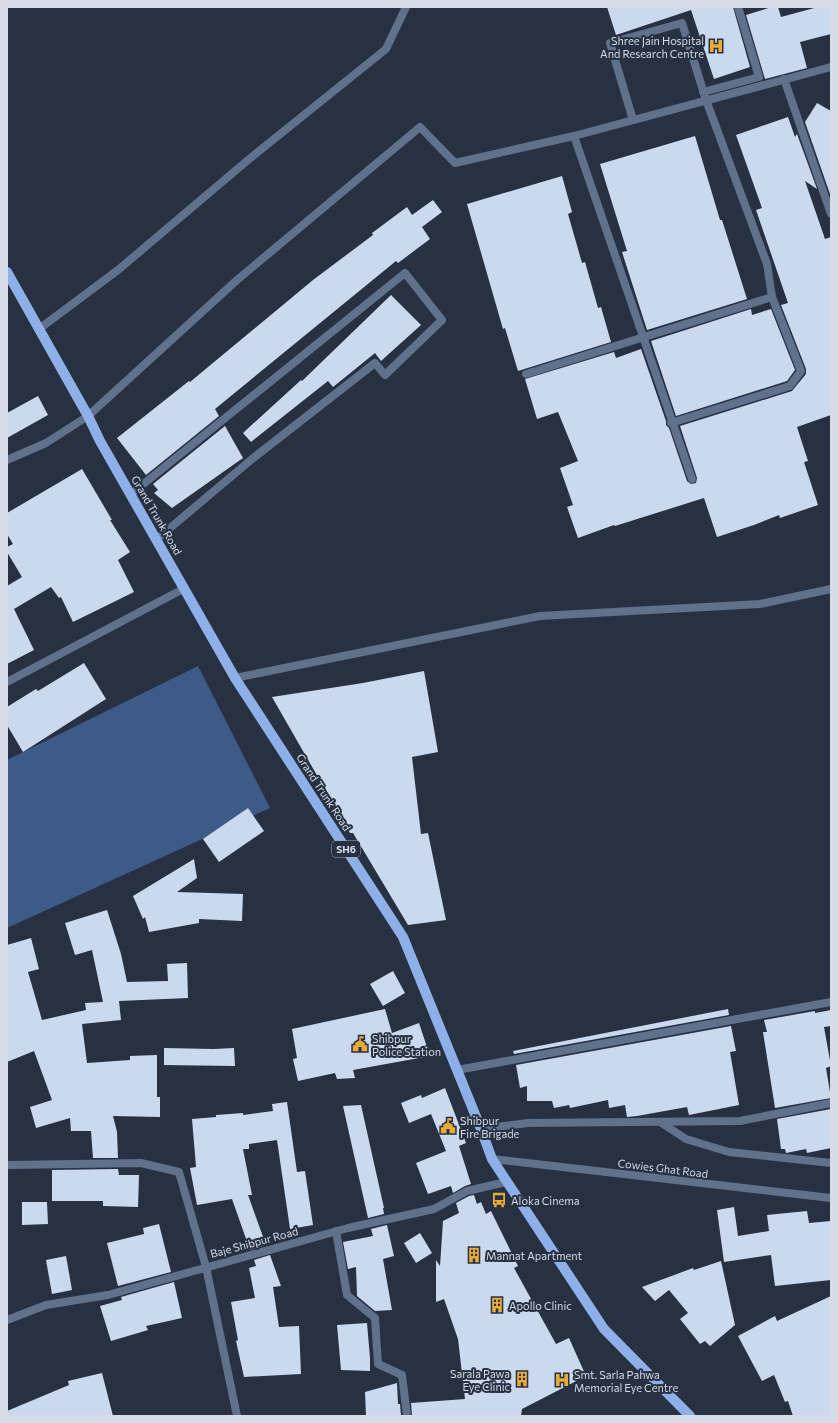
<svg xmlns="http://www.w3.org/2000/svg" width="838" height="1423" font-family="Commissioner,sans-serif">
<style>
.green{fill:#3d5a89}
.building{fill:#cbd9ee}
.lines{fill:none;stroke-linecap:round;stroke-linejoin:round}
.service{stroke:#60718c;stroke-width:8}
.minor{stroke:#60718c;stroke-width:8}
.primary{stroke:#8db0e8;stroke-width:10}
.labels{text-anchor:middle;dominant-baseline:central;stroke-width:4;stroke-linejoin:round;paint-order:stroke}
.shield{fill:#273142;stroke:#a1a9b6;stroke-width:1}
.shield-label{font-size:10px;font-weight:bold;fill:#d5dce7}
.poi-label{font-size:11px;fill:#d5dce7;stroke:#273142;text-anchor:start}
.street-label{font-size:11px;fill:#d5dce7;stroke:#273142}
</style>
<rect width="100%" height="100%" fill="#273142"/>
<polygon class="green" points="198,666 270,808 7,928 7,760"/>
<g class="building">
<polygon points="607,7 733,7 750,67 714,79 691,10 616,35"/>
<polygon points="772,7 778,7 781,17 818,7 831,7 831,34 800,42 807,68 765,79 746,15"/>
<polygon points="817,103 831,111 831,197 805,122"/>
<polygon points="788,117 795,137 797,134 817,189 805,181 825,239 831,237 831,415 797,427 808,461 804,462 818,505 780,518 779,515 754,525 717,537 704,498 615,526 614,525 578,538 567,507 573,505 560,468 578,461 558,412 537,419 525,379 614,352 616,358 641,349 666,421 666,425 669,428 687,481 691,484 696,483 697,478 680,426 792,391 806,374 806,369 781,305 788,303 756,210 762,208 736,135"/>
<polygon points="695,136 720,220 722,220 747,299 647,330 622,252 627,251 600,164"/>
<polygon points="562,176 572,212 568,214 582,263 585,262 598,308 601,307 611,342 518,371 505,328 503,329 467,204"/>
<polygon points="433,200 442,212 422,227 430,239 398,263 396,261 215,409 219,416 146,475 117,438 189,381 190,382 313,280 373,235 372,233 407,207 412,215"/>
<polygon points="391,295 421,325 381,361 375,353 333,387 328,381 251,442 243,433 301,380 302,381"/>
<polygon points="751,309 752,315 771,309 795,370 787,381 676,416 651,341"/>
<polygon points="38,396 48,415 7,438 7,413"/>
<polygon points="225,426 243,458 172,508 154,493 158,490 153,484"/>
<polygon points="82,469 112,520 110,520 130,552 118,560 134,592 73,622 61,597 59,598 51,587 14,609 34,650 7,664 7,586 22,577 7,552 7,547 13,544 7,534 7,513"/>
<polygon points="84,663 106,699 23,752 7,725 7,707 36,689 38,691"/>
<polygon points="424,671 438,752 412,757 421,834 428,833 446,920 408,925 353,833 350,833 272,697 363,683"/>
<polygon points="248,808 264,831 219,862 203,839"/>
<polygon points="194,859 197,878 177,892 243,894 242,921 199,919 199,923 149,932 145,917 143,919 133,896"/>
<polygon points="107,910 121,954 127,982 168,981 167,964 187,963 188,998 119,1001 121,1020 82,1024 87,1063 130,1060 130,1056 157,1055 157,1097 160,1097 160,1117 113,1116 117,1132 118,1158 93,1158 91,1131 71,1131 70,1118 36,1128 30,1107 52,1100 34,1051 7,1062 7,945 31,938 39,969 28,972 42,1020 86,1010 85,1003 103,1002 92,950 75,955 65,923"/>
<polygon points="393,971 405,993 383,1006 370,984"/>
<polygon points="385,1009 392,1033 419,1023 430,1056 353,1070 355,1078 337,1079 335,1073 298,1081 293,1059 297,1058 292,1029"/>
<polygon points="728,1009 729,1015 514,1054 513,1051"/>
<polygon points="831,1010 831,1026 824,1027 831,1066 826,1068 831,1098 775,1108 763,1032 767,1032 764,1020 815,1011 815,1013"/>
<polygon points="731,1026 736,1051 730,1052 739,1105 689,1115 687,1107 637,1116 627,1117 625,1105 609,1108 608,1100 570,1108 569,1105 554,1108 552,1101 527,1101 527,1086 520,1088 516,1065"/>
<polygon points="164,1048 214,1049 234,1048 235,1066 164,1065"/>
<polygon points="445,1088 466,1143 459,1146 471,1184 465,1186 453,1193 451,1186 428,1194 416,1163 446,1151 431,1114 409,1123 401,1103 421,1095 422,1098"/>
<polygon points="287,1102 297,1172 305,1171 313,1225 290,1229 277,1140 249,1144 249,1149 243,1149 252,1195 248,1195 266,1245 250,1250 232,1199 197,1205 190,1168 196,1167 192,1119 216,1117 216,1115 243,1113 243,1115 273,1111 272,1104"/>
<polygon points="361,1105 384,1208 383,1208 384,1214 368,1218 343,1106"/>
<polygon points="831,1109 831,1148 807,1153 806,1149 786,1153 785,1149 781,1149 777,1119"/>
<polygon points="118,1169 119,1175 139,1175 138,1207 103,1206 103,1201 52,1201 52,1170"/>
<polygon points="474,1195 477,1204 481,1202 486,1214 491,1211 518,1266 514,1268 556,1344 569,1338 586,1376 522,1409 521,1416 412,1416 411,1403 465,1399 458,1339 444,1299 436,1302 436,1260 440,1266 443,1221 459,1213 456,1203 469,1196"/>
<polygon points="22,1202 47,1202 48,1224 22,1225"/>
<polygon points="734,1207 738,1236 769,1231 767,1215 807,1211 809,1223 831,1221 831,1280 775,1286 771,1255 724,1262 717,1210"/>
<polygon points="159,1224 171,1272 118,1286 107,1243 144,1234 143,1228"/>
<polygon points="387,1225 394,1256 383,1259 392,1310 375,1311 357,1296 356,1267 348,1269 343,1242 373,1236 371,1229"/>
<polygon points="420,1233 432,1253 416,1263 404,1243"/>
<polygon points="270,1255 281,1286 273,1287 279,1327 299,1326 301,1374 244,1377 236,1341 238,1340 231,1302 255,1298 249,1268 256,1266 254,1260"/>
<polygon points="66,1256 72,1290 52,1294 46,1260"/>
<polygon points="721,1261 735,1325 710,1346 705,1341 700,1344 680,1319 688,1313 669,1290 655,1301 642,1287 693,1268 694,1270"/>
<polygon points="174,1282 182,1318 146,1326 148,1330 111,1341 100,1306 122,1300 121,1297"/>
<polygon points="831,1296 831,1416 793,1416 788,1401 785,1402 774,1375 762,1381 738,1336 775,1316 777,1321"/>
<polygon points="367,1323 370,1358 370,1371 341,1370 337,1325"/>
<polygon points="102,1373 113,1416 7,1416 7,1411 69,1385 68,1381"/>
<polygon points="397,1383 398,1404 400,1404 401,1416 366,1416 365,1392"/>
</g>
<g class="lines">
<g class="service">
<polyline points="784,79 831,214"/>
<polyline points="703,92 759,77 738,7"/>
<polyline points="633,120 610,43 682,23 706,100 767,264 772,297 801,371 790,386 671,423"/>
<polyline points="574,136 692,479"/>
<polyline points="39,329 118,270 248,160 386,49 406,7"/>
<polyline points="526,374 772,297"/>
<polyline points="88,416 237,280 420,127 455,163 574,136 831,67"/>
<polyline points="235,678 540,616 760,604 831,589"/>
<polyline points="457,1070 831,1002"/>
<polyline points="660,1122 686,1139 729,1152 831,1163"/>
<polyline points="481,1129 528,1123 740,1121 831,1103"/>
</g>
<g class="minor">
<polyline points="7,460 46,443 88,416"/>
<polyline points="131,494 405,273 442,320 385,375 375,363 252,459 157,539"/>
<polyline points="7,682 185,588"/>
<polyline points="492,1159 831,1198"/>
<polyline points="7,1165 141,1163 179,1172 206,1267 237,1416"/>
<polyline points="336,1231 347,1295 375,1318 378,1364 402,1375 407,1416"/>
<polyline points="7,1320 46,1305 108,1295 348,1228 434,1209 467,1191 506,1182"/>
</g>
<polyline class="primary" points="7,272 88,416 100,441 235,678 403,937 481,1129 492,1159 604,1329 690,1416"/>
</g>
<defs>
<g id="hospital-bare" transform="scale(1.2)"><path d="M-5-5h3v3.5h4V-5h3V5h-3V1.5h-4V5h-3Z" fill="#e8ab37" stroke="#273142" stroke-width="2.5" paint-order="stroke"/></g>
<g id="civic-bare" transform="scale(1.2)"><path d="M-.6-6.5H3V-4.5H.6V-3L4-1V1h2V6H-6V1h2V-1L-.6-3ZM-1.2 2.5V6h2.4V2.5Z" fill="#e8ab37" stroke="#273142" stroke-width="2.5" paint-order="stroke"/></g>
<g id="bus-bare" transform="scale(1.2)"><path d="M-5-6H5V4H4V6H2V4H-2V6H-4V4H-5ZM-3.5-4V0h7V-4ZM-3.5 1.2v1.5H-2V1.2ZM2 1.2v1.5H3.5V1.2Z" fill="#e8ab37" stroke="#273142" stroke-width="2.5" paint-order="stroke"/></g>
<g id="building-bare" transform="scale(1.2)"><path d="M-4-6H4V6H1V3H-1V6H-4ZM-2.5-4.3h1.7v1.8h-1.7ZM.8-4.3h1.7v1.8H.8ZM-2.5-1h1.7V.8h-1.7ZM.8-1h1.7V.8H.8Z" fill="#e8ab37" stroke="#273142" stroke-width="2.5" paint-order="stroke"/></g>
</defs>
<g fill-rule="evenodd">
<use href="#hospital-bare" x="716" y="46"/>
<use href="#civic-bare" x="360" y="1044"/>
<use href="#civic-bare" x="448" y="1126"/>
<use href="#bus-bare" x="499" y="1200"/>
<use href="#building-bare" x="474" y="1255"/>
<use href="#building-bare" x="497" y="1305"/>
<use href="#building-bare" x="522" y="1379"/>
<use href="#hospital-bare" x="562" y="1380"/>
</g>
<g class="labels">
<rect class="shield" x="332" y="841" width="28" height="16" rx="3"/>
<g class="shield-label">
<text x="346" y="849">SH6</text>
</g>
<g class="poi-label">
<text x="704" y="40" text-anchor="end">Shree Jain Hospital<tspan x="704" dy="13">And Research Centre</tspan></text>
<text x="372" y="1038">Shibpur<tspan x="372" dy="13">Police Station</tspan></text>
<text x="460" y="1120">Shibpur<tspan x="460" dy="13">Fire Brigade</tspan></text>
<text x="511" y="1200">Aloka Cinema</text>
<text x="486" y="1255">Mannat Apartment</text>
<text x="509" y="1305">Apollo Clinic</text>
<text x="510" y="1373" text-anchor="end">Sarala Pawa<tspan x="510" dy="13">Eye Clinic</tspan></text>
<text x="574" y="1374">Smt. Sarla Pahwa<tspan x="574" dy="13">Memorial Eye Centre</tspan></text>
</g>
<g class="street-label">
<text transform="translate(157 515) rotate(60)">Grand Trunk Road</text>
<text transform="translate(324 792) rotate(57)">Grand Trunk Road</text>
<text transform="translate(663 1168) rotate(7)">Cowies Ghat Road</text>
<text transform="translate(254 1242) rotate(-15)">Baje Shibpur Road</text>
</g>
</g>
<rect width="838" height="1423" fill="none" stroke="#d5dce7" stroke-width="16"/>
</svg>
